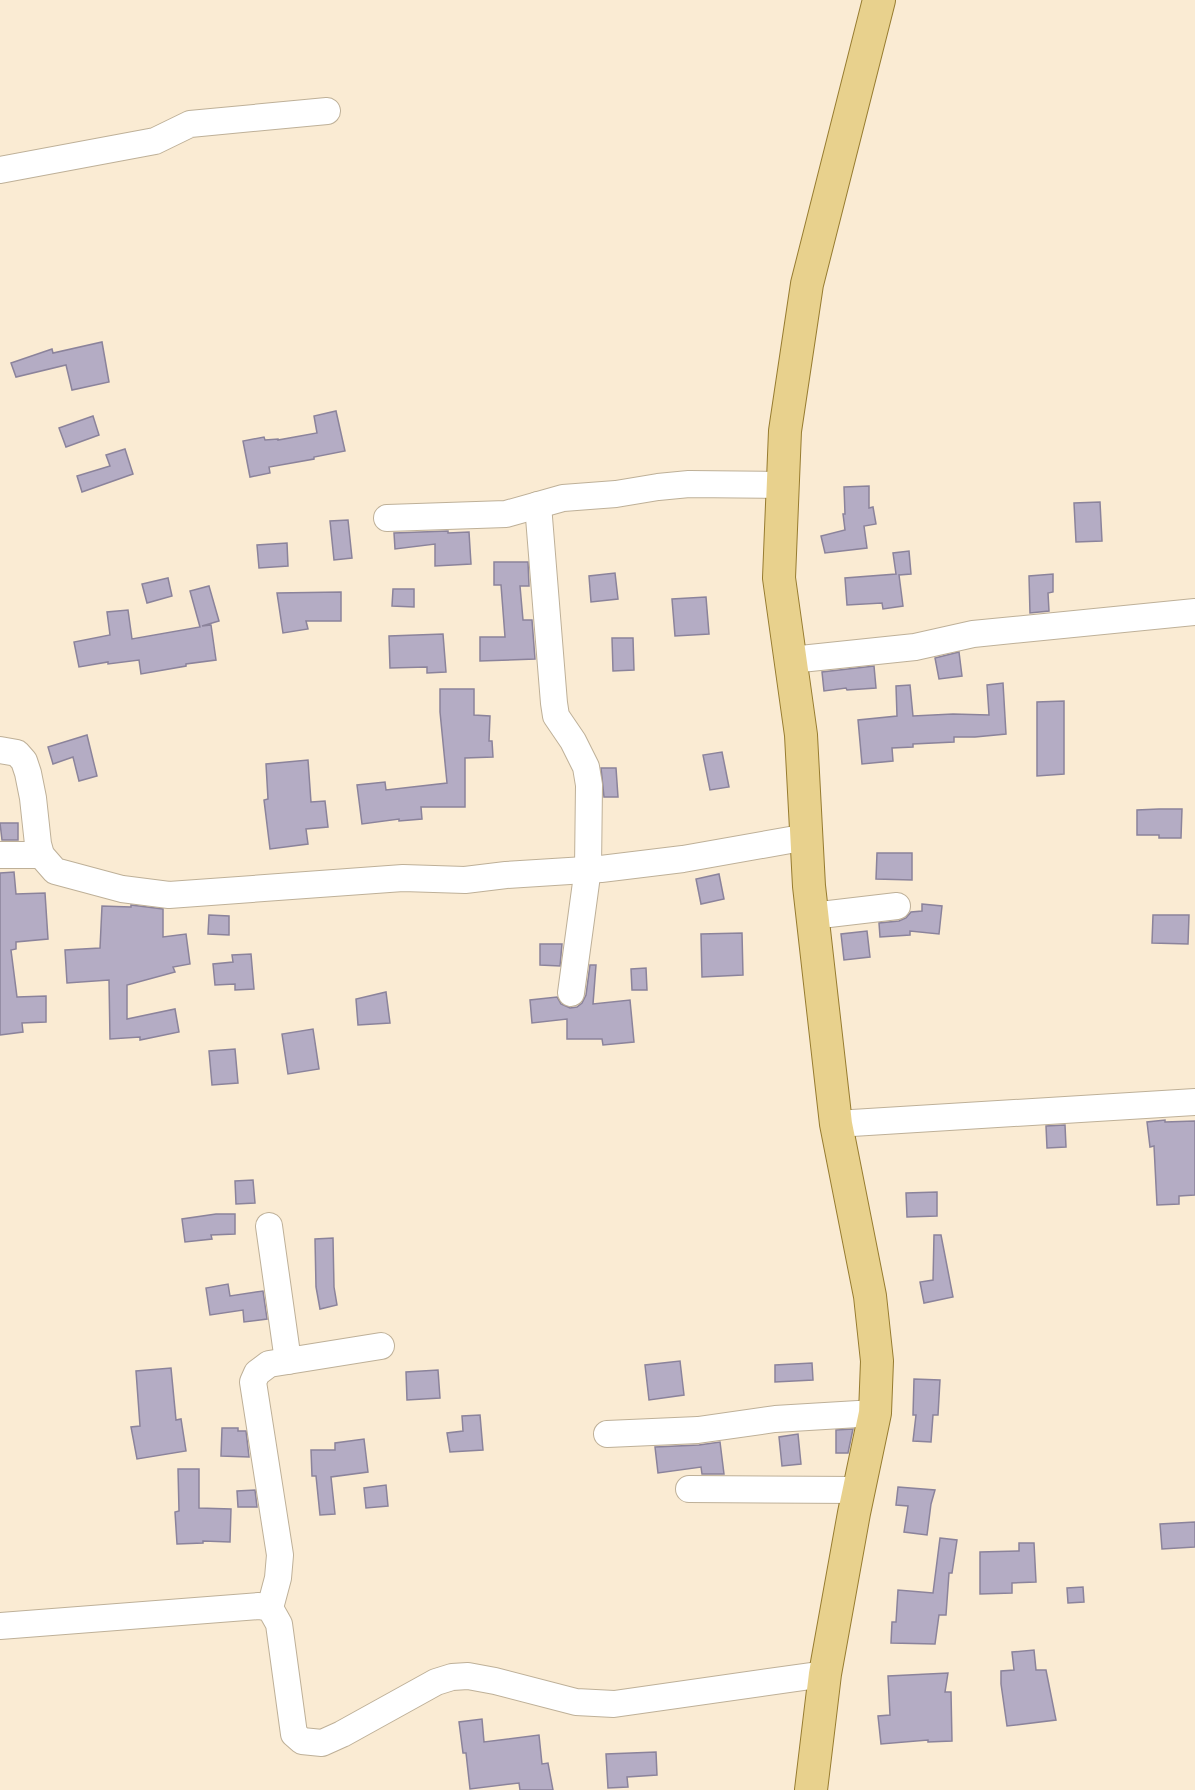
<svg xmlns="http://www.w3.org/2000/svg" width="1195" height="1790" font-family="Figtree,sans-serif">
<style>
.building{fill:#b4acc4;stroke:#8b839b;stroke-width:1.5}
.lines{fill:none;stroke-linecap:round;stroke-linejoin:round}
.minor-casing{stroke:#beb098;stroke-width:28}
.major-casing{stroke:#977c30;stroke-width:34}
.minor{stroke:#fff;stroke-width:26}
.major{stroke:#e8d18d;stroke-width:32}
</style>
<rect width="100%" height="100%" fill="#faebd3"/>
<g class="building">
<polygon points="102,342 109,382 72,390 66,365 16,377 11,363 52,349 53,353"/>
<polygon points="336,411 345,451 314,457 314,459 269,467 270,473 250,477 243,441 264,437 265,440 278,439 278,440 317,433 314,416"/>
<polygon points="93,416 99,435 66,447 59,428"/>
<polygon points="125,449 133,474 82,492 77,476 110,466 106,455"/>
<polygon points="869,486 869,508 873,507 876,524 864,526 867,548 825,553 821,536 845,530 843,514 845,514 844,487"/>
<polygon points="1100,502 1102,541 1076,542 1074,503"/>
<polygon points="348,520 352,558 334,560 330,521"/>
<polygon points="448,531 448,533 469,532 471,564 435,566 435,544 395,549 394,533"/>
<polygon points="287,543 288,566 259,568 257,545"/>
<polygon points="909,551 911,574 899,575 903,606 883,609 882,603 847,605 845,578 896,574 893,553"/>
<polygon points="494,562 528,562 529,586 520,586 523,620 532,620 535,659 480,661 480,637 505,637 501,585 494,585"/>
<polygon points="615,573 618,599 591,602 589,576"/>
<polygon points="1053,574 1053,592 1048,593 1049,611 1030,613 1029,576"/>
<polygon points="168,578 172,596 147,603 142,584"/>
<polygon points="209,586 219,621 202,626 211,625 216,660 186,664 186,666 141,674 139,660 108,664 108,662 79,667 74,642 110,635 107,612 128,610 132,639 200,627 190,591"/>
<polygon points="393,589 414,589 414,607 392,606"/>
<polygon points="341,592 341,621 306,621 308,629 283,633 277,593"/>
<polygon points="706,597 709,634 675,636 672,599"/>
<polygon points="443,634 446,672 427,673 427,667 390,668 389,636"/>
<polygon points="612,638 633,638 634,670 613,671"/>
<polygon points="959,652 962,676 939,679 935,658"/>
<polygon points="874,666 876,688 847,690 846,688 824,691 822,672"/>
<polygon points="1003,683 1006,734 975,737 954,737 954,742 913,744 913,747 892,748 893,761 862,764 858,720 897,716 896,686 910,685 913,716 953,714 989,715 987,685"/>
<polygon points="440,689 474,689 474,715 490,716 489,741 492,741 493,757 465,758 465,807 421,807 422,819 399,821 399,819 362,824 357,785 385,782 386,790 447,783 440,712"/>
<polygon points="1064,701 1064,774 1037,776 1037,702"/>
<polygon points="87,735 97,776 79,781 73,757 53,764 48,747"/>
<polygon points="722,752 729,787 710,790 703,755"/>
<polygon points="308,760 311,802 325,801 328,827 306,829 308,844 270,849 264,800 268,799 266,764"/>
<polygon points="601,768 616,768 618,797 604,797"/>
<polygon points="1159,809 1182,809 1181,838 1159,838 1159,835 1137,835 1137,810"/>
<polygon points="0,823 18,823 18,840 2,840"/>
<polygon points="877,853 912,853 912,880 876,879"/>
<polygon points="14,872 16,894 45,893 48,939 16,942 16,949 11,950 17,997 46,996 46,1022 22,1023 23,1032 0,1035 0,873"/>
<polygon points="719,874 724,899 701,904 696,879"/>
<polygon points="922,904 942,906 939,934 910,931 910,935 880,937 879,923 899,921 906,918 911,912 922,911"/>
<polygon points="131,905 163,909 163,937 186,934 190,964 173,967 175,972 127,985 127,1019 175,1009 179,1032 140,1040 140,1037 110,1039 109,980 67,983 65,950 100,948 102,906 131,907"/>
<polygon points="209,915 229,916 229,935 208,934"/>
<polygon points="1153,915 1189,915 1188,944 1152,943"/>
<polygon points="867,931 870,957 844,960 841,934"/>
<polygon points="742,933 743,975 702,977 701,934"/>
<polygon points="540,944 562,944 560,966 540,965"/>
<polygon points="251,954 254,989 235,990 235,984 215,985 213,964 233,962 232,955"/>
<polygon points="590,965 596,965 593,1004 630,1000 634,1042 603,1045 602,1039 567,1039 567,1019 532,1023 530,1000 557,997 561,1004 570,1008 577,1007 582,1003 586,995"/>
<polygon points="646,968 647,990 632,990 631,969"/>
<polygon points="386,992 390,1023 358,1025 356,999"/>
<polygon points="313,1029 319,1069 288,1074 282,1034"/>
<polygon points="235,1049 238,1083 212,1085 209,1051"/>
<polygon points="1165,1120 1165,1122 1195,1121 1195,1195 1179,1196 1179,1204 1157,1205 1154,1146 1150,1147 1147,1122"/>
<polygon points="1065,1125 1066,1147 1047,1148 1046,1126"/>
<polygon points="253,1180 255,1203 236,1204 235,1181"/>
<polygon points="937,1192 937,1216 907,1217 906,1193"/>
<polygon points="216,1214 235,1214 235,1234 211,1235 212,1239 185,1242 182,1219"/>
<polygon points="934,1235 941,1235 953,1297 924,1303 920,1282 933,1280"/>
<polygon points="333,1238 334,1287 337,1305 320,1309 316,1287 315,1239"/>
<polygon points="228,1284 230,1296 263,1291 267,1319 244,1322 243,1310 210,1315 206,1288"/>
<polygon points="680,1361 684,1395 649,1400 645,1365"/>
<polygon points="812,1363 813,1380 775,1382 775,1365"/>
<polygon points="171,1368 176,1420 181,1419 186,1451 137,1459 131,1427 140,1426 136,1371"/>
<polygon points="438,1370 440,1398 407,1400 406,1372"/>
<polygon points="914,1379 940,1380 938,1415 933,1415 931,1442 913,1441 916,1415 913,1415"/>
<polygon points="480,1415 483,1450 450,1452 447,1433 463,1431 462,1416"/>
<polygon points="222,1428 238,1428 238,1431 246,1431 249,1457 221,1456"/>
<polygon points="853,1429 848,1453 836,1453 836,1430"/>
<polygon points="798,1434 801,1464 782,1466 779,1437"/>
<polygon points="364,1439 368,1472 331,1477 335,1514 320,1515 316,1476 312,1476 311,1450 335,1450 335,1443"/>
<polygon points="720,1442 724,1474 702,1474 701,1467 658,1473 655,1447 699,1445"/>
<polygon points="178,1469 199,1469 199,1508 231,1509 230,1542 203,1541 203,1543 177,1544 175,1512 179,1511"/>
<polygon points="386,1485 388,1506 366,1508 364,1488"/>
<polygon points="898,1487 935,1490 931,1504 927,1535 904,1532 908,1506 896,1505"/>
<polygon points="255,1490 257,1507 238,1507 237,1491"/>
<polygon points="1195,1522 1195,1547 1162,1549 1160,1524"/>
<polygon points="940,1538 957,1540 952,1573 949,1573 946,1615 939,1615 935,1644 891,1643 892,1622 896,1622 898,1590 933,1593"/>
<polygon points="1019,1543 1034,1543 1036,1582 1012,1583 1012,1593 980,1594 980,1552 1019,1551"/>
<polygon points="1083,1587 1084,1602 1068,1603 1067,1588"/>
<polygon points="1034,1650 1036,1670 1046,1670 1056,1720 1007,1726 1001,1684 1001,1671 1014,1670 1012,1652"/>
<polygon points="948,1673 945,1692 951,1692 952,1741 928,1742 928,1740 881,1744 878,1716 890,1715 888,1676"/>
<polygon points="482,1719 484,1742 539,1735 542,1764 548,1763 553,1790 520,1790 519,1783 470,1789 466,1753 463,1753 459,1722"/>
<polygon points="656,1752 657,1775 627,1777 628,1787 608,1788 606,1754"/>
</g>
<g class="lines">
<g class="minor-casing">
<g id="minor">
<polyline points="0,170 155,141 190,124 327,111"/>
<polyline points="538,505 554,703 556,716 573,741 586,767 589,785 588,868 571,993"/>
<polyline points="387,518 506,514 563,498 616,494 658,487 689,484 784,485"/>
<polyline points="791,660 915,647 973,634 1195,612"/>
<polyline points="0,750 17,753 24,761 28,773 33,798 38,844 41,855 55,871 122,889 169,895 403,878 465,880 506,875 601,869 683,859 807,837"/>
<polyline points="0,855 41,855"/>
<polyline points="812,916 897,906"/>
<polyline points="836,1124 1195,1102"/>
<polyline points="269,1226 288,1361"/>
<polyline points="607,1434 698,1430 775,1419 875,1413"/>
<polyline points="689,1489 859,1490"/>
<polyline points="270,1608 278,1578 280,1555 253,1382 257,1373 269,1364 381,1346"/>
<polyline points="0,1626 259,1606 270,1608 279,1624 294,1734 302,1741 322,1743 342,1734 436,1682 452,1677 468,1676 495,1681 576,1702 614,1704 825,1674"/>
</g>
</g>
<g class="major-casing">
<polyline id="major" points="811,1790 825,1674 854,1513 875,1413 877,1361 870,1296 836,1124 809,886 801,735 779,578 785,431 807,284 879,0"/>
</g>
<use href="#minor" class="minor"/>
<use href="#major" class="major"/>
</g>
</svg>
